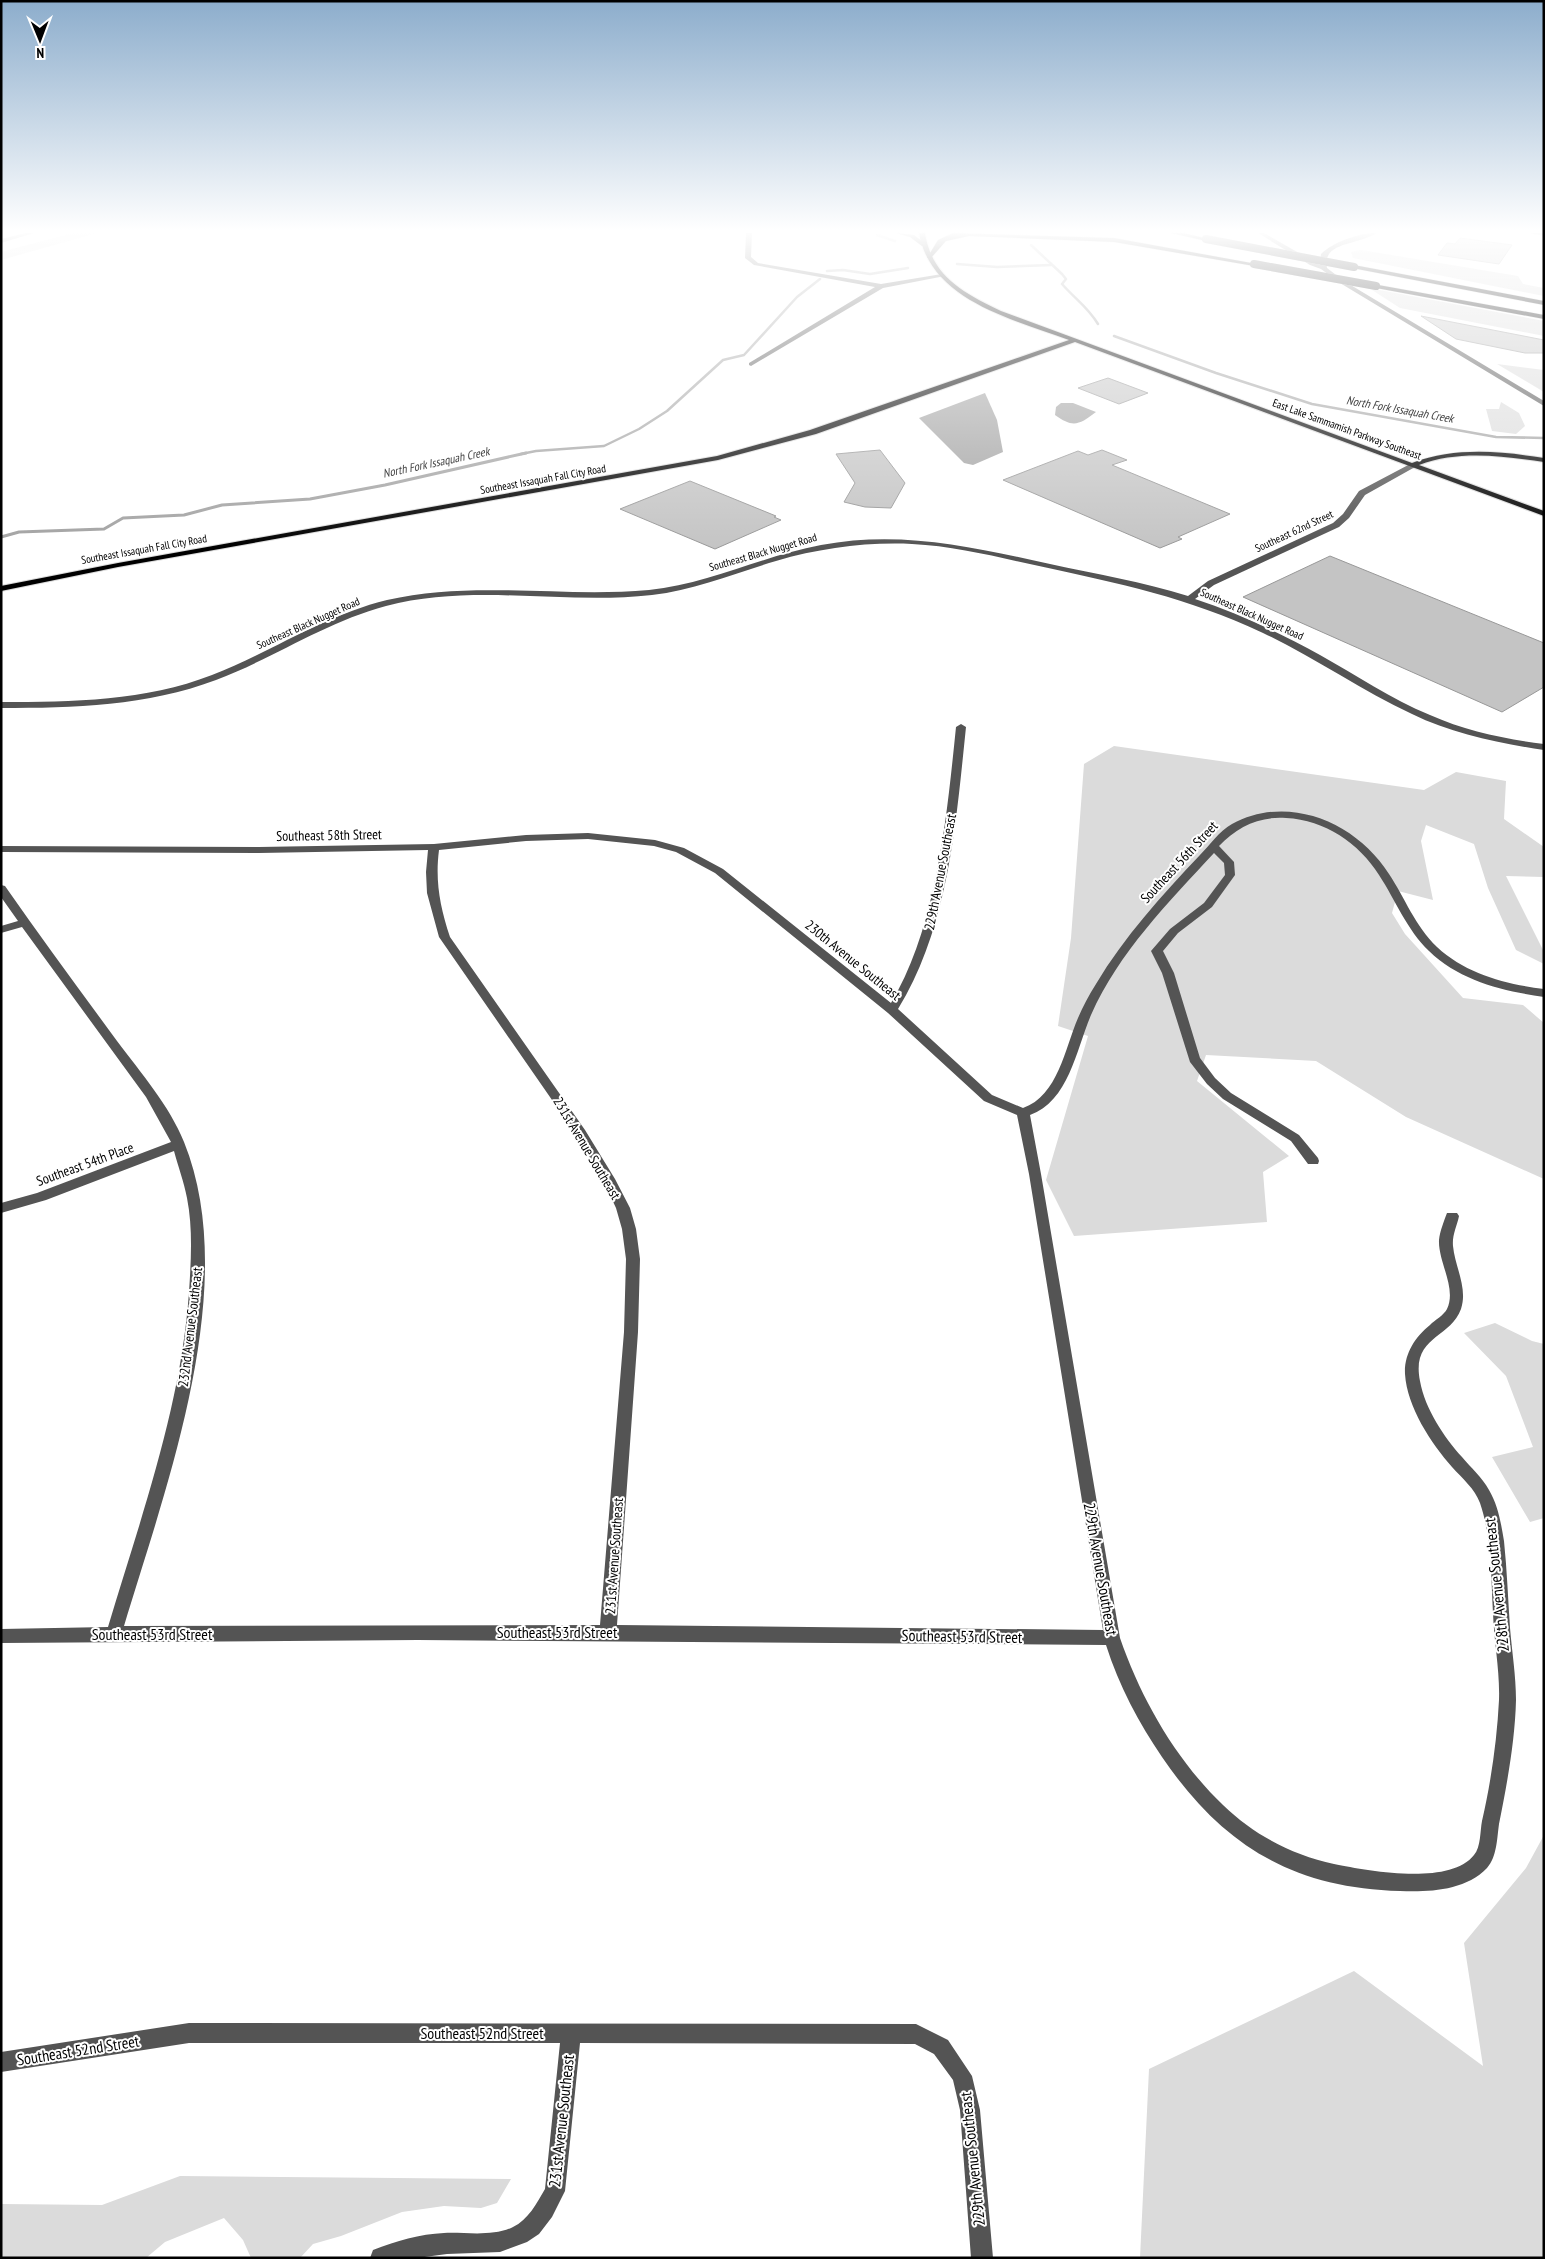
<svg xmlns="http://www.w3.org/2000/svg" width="1545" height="2259" font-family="'PT Sans Narrow',sans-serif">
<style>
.green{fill:#dbdbdb}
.water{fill:#a2a2a2}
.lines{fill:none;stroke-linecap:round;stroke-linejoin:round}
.stream-far1{stroke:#a2a2a2;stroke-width:2.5}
.stream{stroke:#a2a2a2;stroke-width:3}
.building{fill:#c4c4c4;stroke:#989898}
.major-casing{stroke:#dbdbdb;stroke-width:2}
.highway-casing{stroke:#dbdbdb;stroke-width:1}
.minor{fill:#545454;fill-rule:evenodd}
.major{fill:#000;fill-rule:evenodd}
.highway{fill:#000;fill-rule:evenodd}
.highway-bridge-casing{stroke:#dbdbdb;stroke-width:8;stroke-linecap:butt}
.highway-bridge{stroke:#000;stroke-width:8}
.labels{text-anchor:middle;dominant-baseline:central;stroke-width:4;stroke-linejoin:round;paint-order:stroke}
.far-street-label{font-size:11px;fill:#000;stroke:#fff}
.far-water-label{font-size:12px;font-style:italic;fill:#434343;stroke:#fff}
.street-label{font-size:14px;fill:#000;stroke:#fff}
.near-street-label{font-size:16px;fill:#000;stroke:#fff}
</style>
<rect width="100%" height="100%" fill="#fff"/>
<g class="green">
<polygon points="73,233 97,233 1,260 1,252"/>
<polygon points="1361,250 1518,276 1523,284 1544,288 1544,296 1353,258 1351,252"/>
<polygon points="1369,288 1544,321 1544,336 1400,308"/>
<polygon points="1497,364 1544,370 1544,392"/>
<polygon points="1501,402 1519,413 1525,426 1516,434 1492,431 1486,409 1499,409"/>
<polygon points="1114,746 1424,790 1456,772 1506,781 1504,819 1544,847 1544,877 1506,876 1544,952 1544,964 1516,950 1488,888 1474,844 1426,825 1421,841 1433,900 1398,891 1392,913 1405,934 1463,998 1523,1005 1544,1023 1544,1179 1406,1117 1316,1061 1206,1055 1197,1081 1289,1156 1263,1172 1267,1222 1074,1236 1046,1180 1088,1036 1058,1026 1071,938 1084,764"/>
<polygon points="1495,1323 1532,1341 1544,1344 1544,1518 1530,1522 1492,1457 1533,1447 1506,1376 1464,1333"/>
<polygon points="1544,1835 1544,2258 1140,2258 1149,2069 1354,1971 1483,2066 1464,1943 1526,1868"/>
<polygon points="180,2176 511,2179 497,2203 481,2208 444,2206 402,2212 341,2236 313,2244 300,2258 251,2258 243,2240 224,2218 165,2242 146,2258 1,2258 1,2204 102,2205"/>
</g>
<g class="water">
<polygon points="985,393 997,420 1003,452 973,465 964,463 919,418"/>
<path d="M1061 403H1073L1096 412C1079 425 1073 428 1055 415L1056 407Z"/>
</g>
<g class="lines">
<g class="stream-far1">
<polyline points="877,235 895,241"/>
<path d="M1031 245 1062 274 1066 279 1062 284C1076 300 1087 306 1098 324"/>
<polyline points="957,264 997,267 1051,265"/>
<polyline points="827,271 843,270 870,274 908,268"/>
<polyline points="1114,336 1216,373 1312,404 1496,437 1544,438"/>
<polyline points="521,454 536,451 604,446 639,429 667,411 723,360 744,355 797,297 820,279"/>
</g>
<polyline class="stream" points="1,537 19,532 104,529 123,518 184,515 222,505 310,499 385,485 526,453"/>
</g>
<g class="building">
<polygon points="1460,238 1512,245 1499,264 1438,255 1447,243 1455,244"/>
<polygon points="1421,316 1544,340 1544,353 1525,353 1456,339"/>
<polygon points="1108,378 1148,393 1119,404 1078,388"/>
<polygon points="880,450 905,483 891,508 865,507 844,502 855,483 836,454"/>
<polygon points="1102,450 1127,460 1112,465 1230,514 1178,537 1182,539 1160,548 1003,480 1078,451 1088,455"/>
<polygon points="690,481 776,516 774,517 781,520 715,549 620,509"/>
<polygon points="1330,556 1544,643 1544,687 1502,712 1243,597"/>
</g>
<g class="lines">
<g class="major-casing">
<path id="major" d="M919 233H925C932 277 964 293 1001 311L1412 463C1455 447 1499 451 1544 458V462C1502 456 1459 450 1419 465L1544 511V516L1075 342 816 434 718 460 118 567 1 591V586L118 563 717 456 810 430 1069 340C1013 319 931 301 919 233Z"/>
</g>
<g class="highway-casing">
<g id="highway">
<polygon points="896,233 914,235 927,245 922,246 910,237"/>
<polygon points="953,233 1114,238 1257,264 1254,266 1114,242 969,236 946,241 931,258 927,258 938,240"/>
<polygon points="1171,233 1183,233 1209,239 1206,241"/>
<polygon points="1354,265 1544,301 1544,305 1352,268"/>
<polygon points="1373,284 1544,315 1544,319 1376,288"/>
</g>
</g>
<g class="minor">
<polygon points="26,233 34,233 1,243 1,239"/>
<polygon points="746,233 752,233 751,257 758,263 881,284 942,274 945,276 883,288 751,366 749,365 749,363 875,287 754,265 745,258"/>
<path d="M1258 233H1264L1320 265 1321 254C1333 242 1359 233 1376 233 1361 245 1321 241 1327 268L1344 281 1544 401V406L1340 283 1321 269 1310 265Z"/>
<polygon points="1529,233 1544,233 1544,236"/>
<path d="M1412 463H1415V467L1365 495 1349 518 1339 527 1214 585 1195 599C1238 613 1280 633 1320 655 1356 675 1391 699 1430 715 1466 731 1505 739 1544 744V750C1498 743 1453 734 1412 714 1360 690 1314 657 1263 633 1187 597 1120 584 1039 566 997 557 955 546 912 544 866 542 821 548 776 561 735 573 695 590 652 595 564 605 473 583 386 606 326 622 274 658 216 680 147 706 74 708 1 708V702C73 702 145 701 212 675 271 652 325 615 387 600 473 580 561 598 649 590 708 584 762 556 821 545 901 530 972 547 1050 564 1096 574 1143 582 1188 596L1208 581 1333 523 1343 514 1359 491Z"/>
<path d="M961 724 966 727C956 822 949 926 898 1009L992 1095 1023 1108C1058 1096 1065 1048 1078 1018 1083 1006 1089 995 1096 984 1124 937 1162 895 1200 855 1210 845 1219 831 1232 824 1289 793 1357 823 1389 874 1405 898 1415 926 1437 947 1466 974 1505 984 1544 989V997C1503 991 1460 981 1429 951 1407 930 1396 901 1379 875 1359 843 1325 820 1286 818 1259 816 1237 827 1219 846L1234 862 1235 875 1212 907 1178 933 1163 951 1174 973 1200 1058 1215 1078 1231 1093 1299 1135 1318 1158 1319 1161 1318 1164H1308L1291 1141 1223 1099 1207 1084 1190 1062 1162 973 1151 951 1170 929 1204 903 1225 875 1224 863 1214 853C1168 903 1119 952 1091 1015 1076 1050 1069 1101 1030 1115L1041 1174 1120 1638C1141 1699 1176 1760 1223 1805 1254 1835 1292 1855 1334 1864 1368 1871 1450 1886 1474 1855 1481 1847 1480 1831 1482 1821 1491 1782 1497 1740 1499 1700 1500 1671 1494 1642 1493 1613 1491 1577 1492 1538 1480 1503 1475 1489 1462 1478 1452 1467 1431 1443 1407 1407 1405 1374 1404 1354 1415 1337 1430 1325 1435 1320 1444 1315 1447 1309 1457 1288 1438 1262 1439 1240 1440 1231 1444 1221 1447 1213H1457L1459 1216C1457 1226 1452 1235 1453 1246 1455 1267 1468 1288 1461 1309 1450 1339 1411 1336 1420 1381 1425 1409 1444 1437 1462 1457 1471 1468 1482 1477 1489 1490 1498 1505 1501 1523 1504 1541 1507 1570 1508 1599 1510 1628 1512 1652 1516 1676 1516 1700 1515 1741 1507 1784 1499 1824 1497 1838 1497 1857 1487 1868 1465 1891 1429 1892 1400 1891 1292 1888 1222 1845 1162 1757 1139 1723 1119 1686 1106 1645L418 1640 1 1643V1629L108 1627C141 1517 181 1407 189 1292 191 1262 193 1228 187 1198 184 1182 178 1166 174 1151L46 1200 1 1213V1203L37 1193 171 1142 146 1097 22 927 1 933V926L18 921 1 897V885L5 886C41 938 79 989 117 1041 141 1073 169 1105 184 1142 242 1286 166 1486 124 1626L600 1625 624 1332 626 1259 622 1229 616 1208 603 1180 577 1136 439 937 427 893 426 872 428 850 259 853 1 852V846L259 847 434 844 526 835 588 833 655 840 684 848 723 869 891 1003C937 927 947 814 956 727ZM588 839 654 846 676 852 715 873 888 1013 984 1101 1017 1115 1029 1174 1103 1630 617 1625 638 1332 640 1259 636 1229 630 1208 615 1179 585 1130 450 937C440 907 435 881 439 850L526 841Z"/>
<path d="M189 2023 916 2024 948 2040 972 2076 980 2110 993 2258H971L960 2110 953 2080 934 2054 915 2044 580 2043 565 2191 552 2217 539 2234 527 2242 500 2252 447 2254 417 2258H370L373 2250C396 2241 420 2234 444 2233 466 2232 493 2237 513 2227 528 2220 537 2203 545 2189L560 2043H189L1 2072V2052Z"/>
</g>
<use href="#major" class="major"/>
<use href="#highway" class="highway"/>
<g class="highway-bridge-casing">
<g id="highway-bridge">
<polyline points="1206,239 1354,267"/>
<polyline points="1254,264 1376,286"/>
</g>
</g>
<use href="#highway-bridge" class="highway-bridge"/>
</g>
<linearGradient id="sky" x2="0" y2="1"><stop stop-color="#8cadcc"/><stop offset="0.42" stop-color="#fff"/><stop offset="1" stop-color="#fff" stop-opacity="0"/></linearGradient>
<rect width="1545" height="549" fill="url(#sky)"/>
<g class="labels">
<g class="far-street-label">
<text transform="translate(1347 429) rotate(20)">East Lake Sammamish Parkway Southeast</text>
<text transform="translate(543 479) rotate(-10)">Southeast Issaquah Fall City Road</text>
<text transform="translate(1294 531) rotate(-25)">Southeast 62nd Street</text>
<text transform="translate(144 549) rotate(-10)">Southeast Issaquah Fall City Road</text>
<text transform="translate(763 552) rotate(-16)">Southeast Black Nugget Road</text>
<text transform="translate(1252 614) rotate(24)">Southeast Black Nugget Road</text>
<text transform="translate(308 623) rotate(-24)">Southeast Black Nugget Road</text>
</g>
<g class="far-water-label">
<text transform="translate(1400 409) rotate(10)">North Fork Issaquah Creek</text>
<text transform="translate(436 462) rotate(-12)">North Fork Issaquah Creek</text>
</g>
<g class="street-label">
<text transform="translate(329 835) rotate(-1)">Southeast 58th Street</text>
<text transform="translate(1179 862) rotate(-47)">Southeast 56th Street</text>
<text transform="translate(940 872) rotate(-79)">229th Avenue Southeast</text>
<text transform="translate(853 960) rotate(39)">230th Avenue Southeast</text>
<text transform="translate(587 1148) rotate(59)">231st Avenue Southeast</text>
<text transform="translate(85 1164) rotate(-20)">Southeast 54th Place</text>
<text transform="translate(190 1327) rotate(-83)">232nd Avenue Southeast</text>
<text transform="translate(614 1556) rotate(-86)">231st Avenue Southeast</text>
</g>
<g class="near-street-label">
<text transform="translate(1101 1569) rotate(80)">229th Avenue Southeast</text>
<text transform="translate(1496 1585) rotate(-96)">228th Avenue Southeast</text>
<text x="557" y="1632">Southeast 53rd Street</text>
<text x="152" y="1634">Southeast 53rd Street</text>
<text transform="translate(962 1636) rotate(1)">Southeast 53rd Street</text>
<text x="482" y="2033">Southeast 52nd Street</text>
<text transform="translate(78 2050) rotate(-9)">Southeast 52nd Street</text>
<text transform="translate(561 2121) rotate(-84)">231st Avenue Southeast</text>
<text transform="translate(972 2159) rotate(-96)">229th Avenue Southeast</text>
</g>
</g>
<rect width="1545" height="2259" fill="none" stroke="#000000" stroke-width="5"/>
<g transform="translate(40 40) rotate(179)" stroke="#ffffff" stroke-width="4" paint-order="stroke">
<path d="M0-4L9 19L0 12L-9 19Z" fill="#000000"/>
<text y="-8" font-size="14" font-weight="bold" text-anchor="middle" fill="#000000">N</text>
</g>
</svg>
